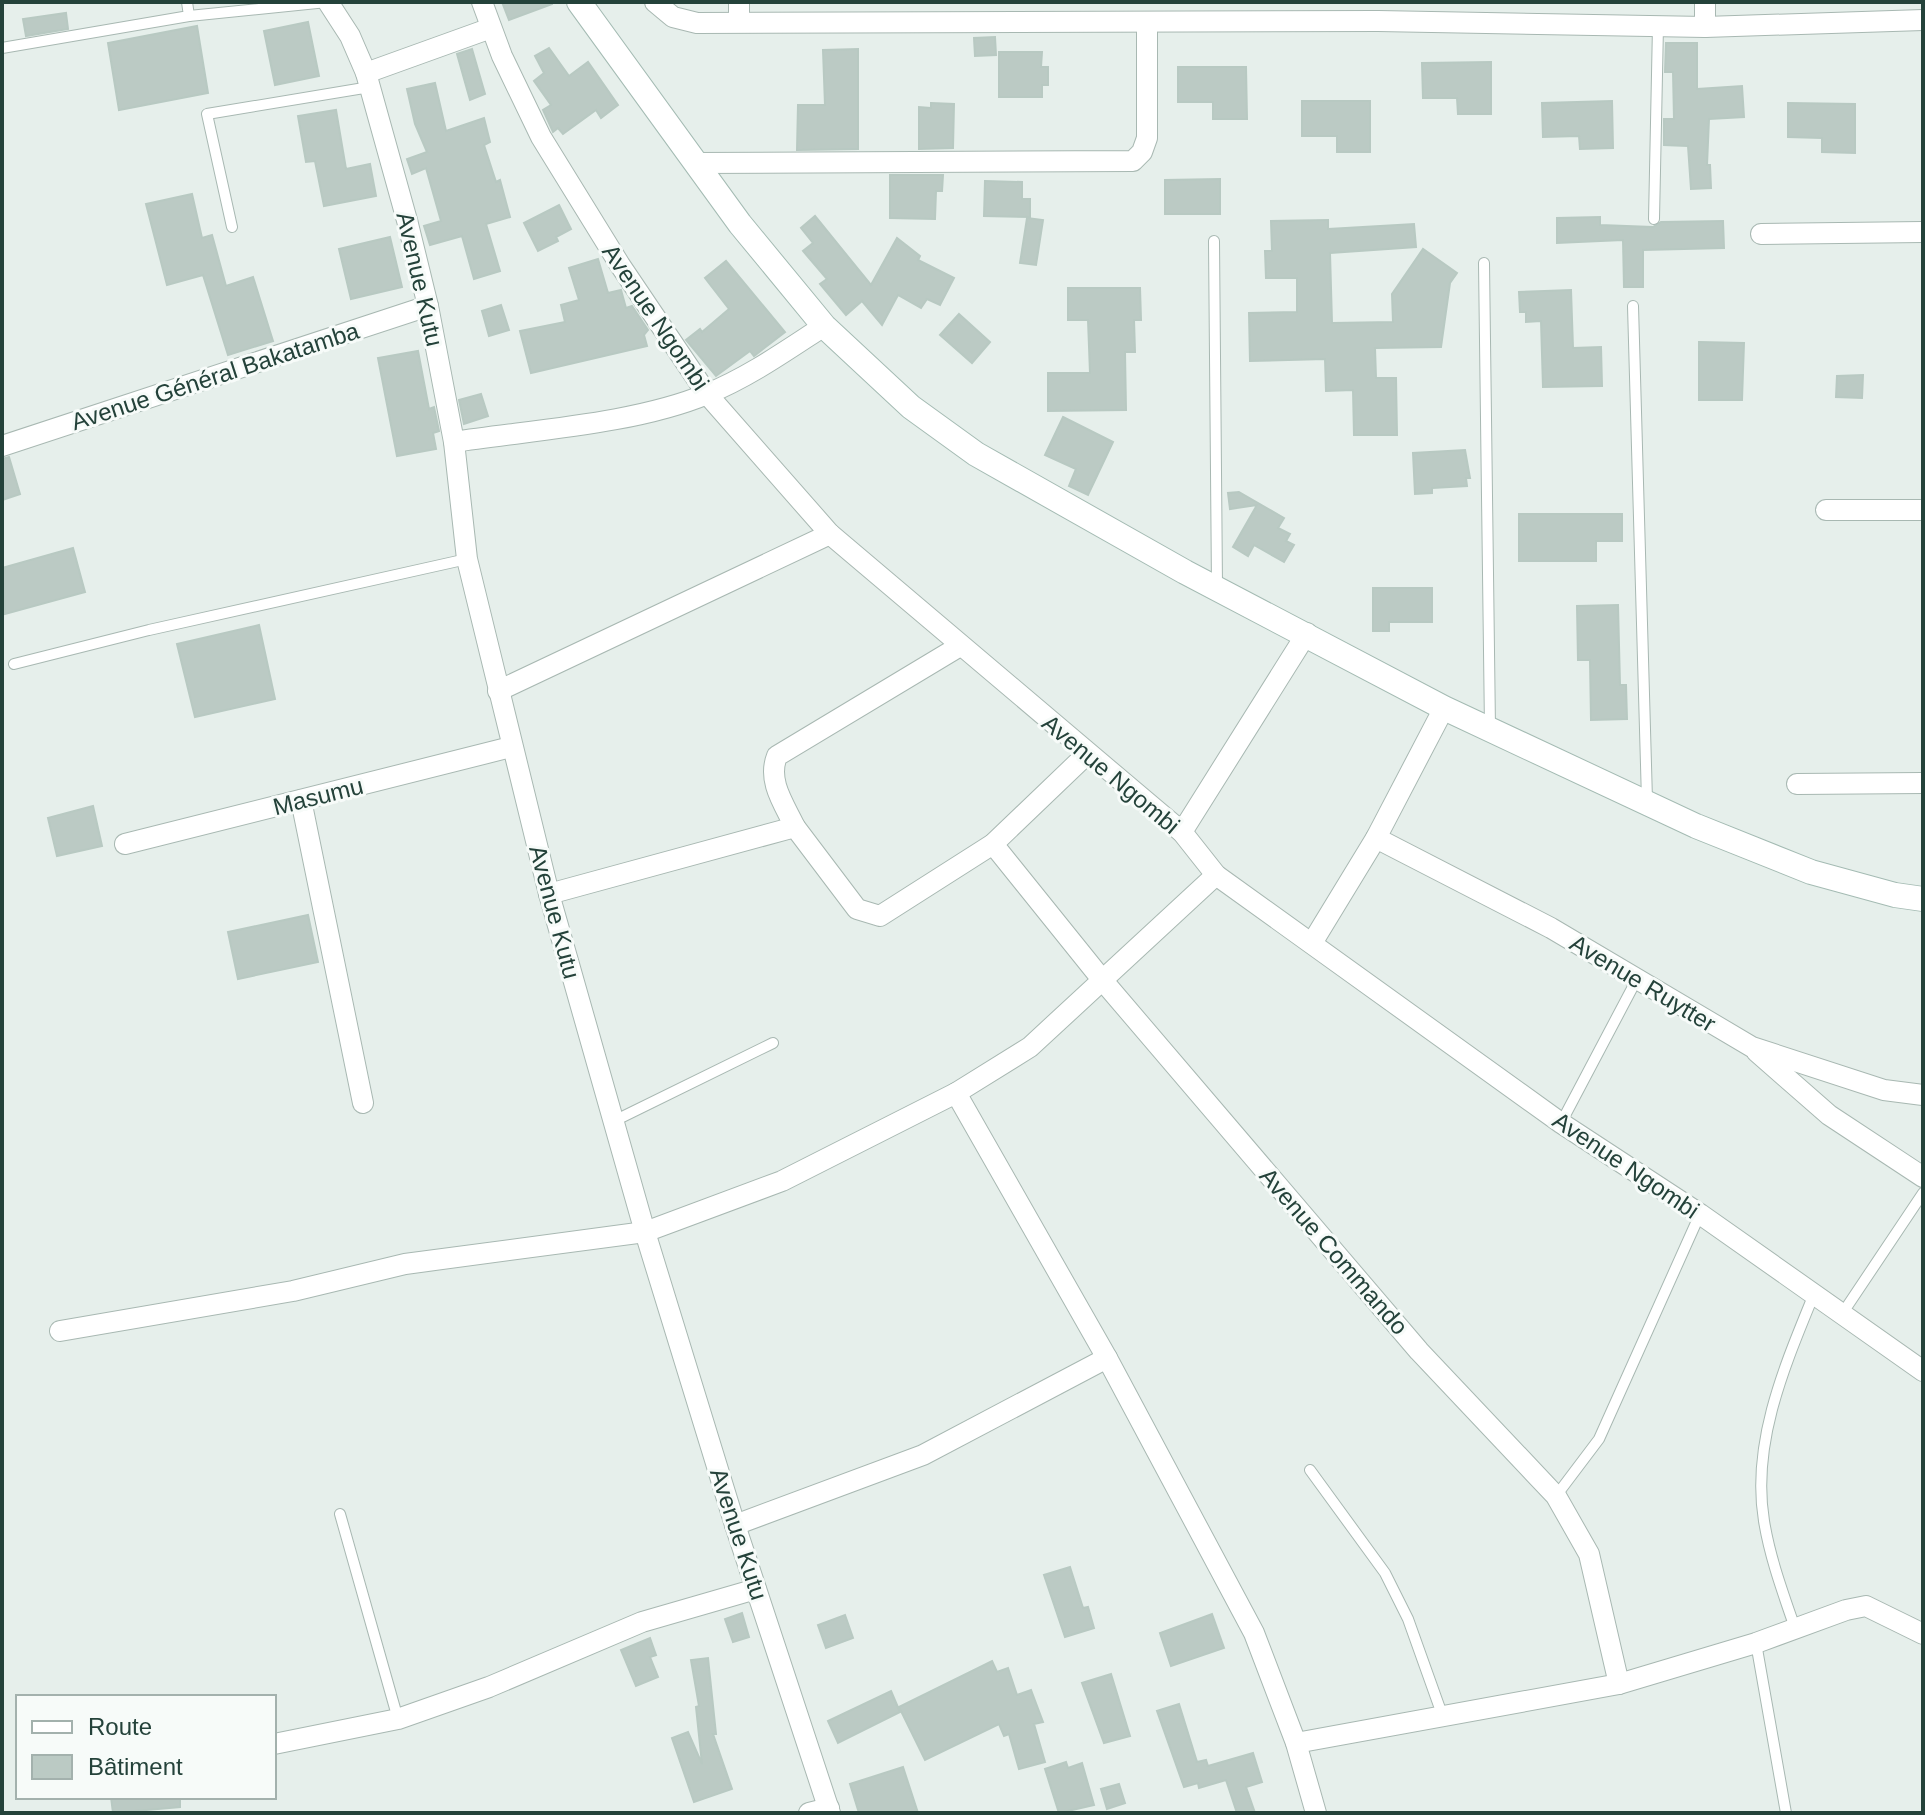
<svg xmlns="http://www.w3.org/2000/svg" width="1925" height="1815" font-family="Helvetica,sans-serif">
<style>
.building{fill:#bbcac4;stroke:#b8c9c2;stroke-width:2}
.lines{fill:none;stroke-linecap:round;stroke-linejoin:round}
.service-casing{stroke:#a8b8b2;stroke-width:12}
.minor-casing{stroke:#a8b8b2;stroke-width:22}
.secondary-casing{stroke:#a4bbb3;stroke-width:26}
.service{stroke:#fff;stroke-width:10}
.minor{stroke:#fff;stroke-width:20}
.secondary{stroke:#fff;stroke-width:24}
.labels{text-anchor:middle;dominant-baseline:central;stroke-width:6;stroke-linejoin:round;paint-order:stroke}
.street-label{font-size:24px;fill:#24423a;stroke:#f7fbf9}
</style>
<rect width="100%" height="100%" fill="#e6efeb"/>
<g class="building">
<polygon points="502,2 552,2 552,4 509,20"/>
<polygon points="66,13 68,29 26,36 23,19"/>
<polygon points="308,22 319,76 275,85 264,31"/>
<polygon points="197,26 208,93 119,110 108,43"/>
<polygon points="995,37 996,55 975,56 974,38"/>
<polygon points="1666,43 1697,43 1697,89 1742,86 1744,117 1709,119 1707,165 1710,165 1711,188 1691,189 1688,146 1664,145 1664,119 1674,119 1673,72 1665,72"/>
<polygon points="549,48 569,76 588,62 618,105 601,118 596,110 563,134 558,128 553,132 543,110 551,105 534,81 544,73 535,56"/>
<polygon points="472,49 485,94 470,100 457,54"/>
<polygon points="858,49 858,149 797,150 798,105 825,105 823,50"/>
<polygon points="999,52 1042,52 1041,67 1048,67 1048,85 1042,85 1042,97 999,97"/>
<polygon points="1491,62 1491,114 1458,114 1457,98 1423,98 1422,63"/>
<polygon points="1178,67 1246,67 1247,119 1213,119 1213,102 1178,102"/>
<polygon points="435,83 446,131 484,118 490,142 484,145 496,182 500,180 510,217 486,224 500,271 474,279 462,236 430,245 424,226 441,221 426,168 412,174 407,159 427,152 415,124 407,89"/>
<polygon points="1302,101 1370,101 1370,152 1337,152 1337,136 1302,136"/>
<polygon points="1612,101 1613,148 1580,149 1579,136 1543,137 1542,103"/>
<polygon points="931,103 954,104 953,148 919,149 919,107 931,108"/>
<polygon points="1788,103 1855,104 1855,153 1822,152 1822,138 1788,137"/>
<polygon points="336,110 346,169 370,164 376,196 324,206 315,161 306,162 298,116"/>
<polygon points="890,175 943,175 942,191 936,191 935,219 890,218"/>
<polygon points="1220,179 1220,214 1165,214 1165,180"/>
<polygon points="985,181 1022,182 1022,199 1030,199 1030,217 984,216"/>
<polygon points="192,194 202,238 212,235 226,286 253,277 273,341 228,355 203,275 167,285 146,204"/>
<polygon points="559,205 571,229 556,237 558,241 538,251 524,223"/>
<polygon points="815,216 871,285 897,238 920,256 918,260 954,278 940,305 927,299 921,308 898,295 882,325 862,301 846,315 820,284 827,279 803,251 813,243 801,228"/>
<polygon points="1600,217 1600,225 1653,227 1661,222 1723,221 1724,248 1643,250 1643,287 1624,287 1623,240 1557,243 1557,218"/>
<polygon points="1027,218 1043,220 1036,265 1020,263"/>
<polygon points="1328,220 1328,229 1414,224 1416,247 1330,253 1332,323 1393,322 1392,294 1423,249 1457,273 1450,283 1441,347 1375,348 1376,378 1396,378 1397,435 1354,435 1353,390 1326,391 1325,359 1250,361 1249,313 1297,312 1297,278 1266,278 1265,251 1272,251 1271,221"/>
<polygon points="390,237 402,287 351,299 339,249"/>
<polygon points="598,259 608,293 621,290 626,308 632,306 648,330 644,335 647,346 531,373 520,331 565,322 561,305 579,300 569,268"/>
<polygon points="726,261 785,332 754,356 750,351 716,376 686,340 700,329 702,332 729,309 705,278"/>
<polygon points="1068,288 1140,288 1141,320 1134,320 1135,352 1125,352 1126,410 1048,411 1048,373 1090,373 1088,320 1068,320"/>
<polygon points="1571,290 1573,348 1601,347 1602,386 1543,387 1541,321 1526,322 1526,312 1520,312 1519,292"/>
<polygon points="501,305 509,330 489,336 482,311"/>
<polygon points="959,314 990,342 972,363 940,335"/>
<polygon points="1699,342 1744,343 1742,400 1699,400"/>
<polygon points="418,351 429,409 434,407 439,431 433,433 436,449 397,456 378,358"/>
<polygon points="1863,375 1862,398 1836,397 1837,376"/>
<polygon points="481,394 488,416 464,424 459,400"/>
<polygon points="1063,417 1113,442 1088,495 1069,486 1076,469 1045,455"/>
<polygon points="1465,450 1470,478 1466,478 1467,486 1432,488 1432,493 1415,494 1413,453"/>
<polygon points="9,457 20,494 2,500 2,459"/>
<polygon points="1239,492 1284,518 1278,528 1290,534 1286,541 1294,545 1284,562 1254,545 1248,556 1233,547 1257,505 1230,509 1228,493"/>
<polygon points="1519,514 1622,514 1622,541 1596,541 1596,561 1519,561"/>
<polygon points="73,548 85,592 5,614 2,568"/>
<polygon points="1373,588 1432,588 1432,622 1389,622 1389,631 1373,631"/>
<polygon points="1618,605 1620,685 1626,685 1627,719 1591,720 1590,660 1578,660 1577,606"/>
<polygon points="259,625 275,699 195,717 177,644"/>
<polygon points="93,806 102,846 57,856 48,818"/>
<polygon points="308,915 318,962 238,979 228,932"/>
<polygon points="1070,1567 1083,1608 1088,1607 1094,1628 1065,1637 1044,1575"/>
<polygon points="742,1613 749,1637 733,1642 725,1619"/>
<polygon points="1212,1614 1224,1648 1171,1666 1160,1633"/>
<polygon points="845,1615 853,1638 826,1648 818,1625"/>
<polygon points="650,1638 656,1655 650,1657 658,1677 636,1686 621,1650"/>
<polygon points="708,1658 716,1734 713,1734 732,1789 694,1802 672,1738 688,1732 702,1764 696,1707 699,1706 691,1660"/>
<polygon points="992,1661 997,1672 1008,1668 1017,1695 1031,1690 1043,1722 1034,1724 1045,1762 1019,1769 1009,1734 1004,1736 999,1724 925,1760 899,1707"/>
<polygon points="1111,1674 1130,1736 1104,1743 1082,1683"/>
<polygon points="891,1691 900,1712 838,1743 828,1721"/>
<polygon points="1179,1704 1197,1762 1206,1760 1208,1766 1253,1753 1262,1782 1246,1787 1255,1813 1237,1813 1226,1780 1199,1788 1198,1783 1184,1787 1157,1711"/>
<polygon points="1066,1762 1068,1768 1082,1763 1094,1805 1059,1813 1045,1769"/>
<polygon points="903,1767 918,1813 859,1813 850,1784"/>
<polygon points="1119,1784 1125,1803 1107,1809 1101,1789"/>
<polygon points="111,1797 180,1797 180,1807 113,1813"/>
</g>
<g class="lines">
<g class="service-casing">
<g id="service">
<polyline points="189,16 327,2"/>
<polyline points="2,48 189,16 187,2"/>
<polyline points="1654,219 1658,26"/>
<polyline points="232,227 207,114 370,87"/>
<polyline points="1214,241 1217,586"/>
<polyline points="1484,263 1490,728"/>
<polyline points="1633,306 1647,800"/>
<polyline points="14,664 149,630 467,559"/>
<polyline points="612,1122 773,1043"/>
<polyline points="1561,1123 1637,979"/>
<polyline points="1842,1314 1923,1193"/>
<polyline points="1310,1470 1385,1573 1408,1619 1443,1717"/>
<polyline points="1556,1496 1599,1439 1700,1214"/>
<polyline points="340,1514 398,1719"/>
<path d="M1795 1628C1783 1593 1770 1558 1764 1521 1751 1443 1785 1365 1814 1294"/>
<polyline points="1756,1643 1786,1813"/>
</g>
</g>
<g class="minor-casing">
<g id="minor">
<polyline points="328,2 350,36 366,73 408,224 428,306 454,442 467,559 549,894 645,1232 735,1525 830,1813"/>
<polyline points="482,2 502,56 541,137 620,265 707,394 830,534 1182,832 1216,875 1561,1123 1700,1214 1923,1371"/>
<polyline points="655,2 673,17 697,23 1378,21 1705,27 1923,20"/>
<polyline points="1705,2 1705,27"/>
<polyline points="739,22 739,2"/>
<polyline points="366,73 491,28"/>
<polyline points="695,163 1133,161 1142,152 1147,138 1147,22"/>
<polyline points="1761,234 1923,232"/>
<path d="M454 442C532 430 635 424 707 394 749 377 787 350 824 326"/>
<polyline points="2,446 428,306"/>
<polyline points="1826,510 1923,510"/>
<polyline points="498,691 830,534"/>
<polyline points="1797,784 1923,783"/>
<polyline points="301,800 363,1103"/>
<path d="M795 827C784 804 767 781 777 756L960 646"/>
<polyline points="1182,832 1307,633"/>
<polyline points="1376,838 1551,928 1752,1047 1884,1090 1923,1095"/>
<polyline points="125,844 511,747"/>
<polyline points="993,844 1104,982 1419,1351 1556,1496 1589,1554 1619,1684"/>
<polyline points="549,894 795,827 857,909 880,916 993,844 1087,754"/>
<polyline points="1312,943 1376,838 1444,708"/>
<polyline points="1757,1052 1829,1115 1923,1177"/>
<polyline points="956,1093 1107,1358 1254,1633 1296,1743 1316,1813"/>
<polyline points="60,1331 293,1291 405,1264 645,1232 782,1181 956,1093 1030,1047 1216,875"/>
<polyline points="735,1525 923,1455 1107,1358"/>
<polyline points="1296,1743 1619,1684 1756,1643 1846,1610 1866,1606 1923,1634"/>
<polyline points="274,1744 398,1719 489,1687 642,1622 756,1589"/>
<polyline points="809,1813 829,1808"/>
</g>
</g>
<g class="secondary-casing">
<polyline id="secondary" points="579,2 740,224 824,326 911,407 976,454 1185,572 1444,708 1696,826 1811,872 1895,895 1923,899"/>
</g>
<use href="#service" class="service"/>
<use href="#minor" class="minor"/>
<use href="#secondary" class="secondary"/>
</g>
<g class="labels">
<g class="street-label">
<text transform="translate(420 279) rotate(77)">Avenue Kutu</text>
<text transform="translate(656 317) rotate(56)">Avenue Ngombi</text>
<text transform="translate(215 376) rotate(-18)">Avenue Général Bakatamba</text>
<text transform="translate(1111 774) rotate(40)">Avenue Ngombi</text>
<text transform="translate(318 796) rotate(-14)">Masumu</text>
<text transform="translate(555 912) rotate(75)">Avenue Kutu</text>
<text transform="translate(1643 983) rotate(31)">Avenue Ruytter</text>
<text transform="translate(1626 1165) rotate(34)">Avenue Ngombi</text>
<text transform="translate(1334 1251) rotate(49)">Avenue Commando</text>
<text transform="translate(739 1534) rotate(72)">Avenue Kutu</text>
</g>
</g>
<rect width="1925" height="1815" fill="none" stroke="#24423a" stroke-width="8"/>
<rect x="16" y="1695" width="260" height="104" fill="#f7fbf9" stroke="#a3b1ad" stroke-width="2"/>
<rect x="32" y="1721" width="40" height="12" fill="#ffffff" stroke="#a3b1ad" stroke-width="2"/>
<text x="88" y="1735" font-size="24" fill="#24423a">Route</text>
<rect x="32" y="1755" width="40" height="24" fill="#bbcac4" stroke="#a3b1ad" stroke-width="2"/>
<text x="88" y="1775" font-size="24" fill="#24423a">Bâtiment</text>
</svg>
